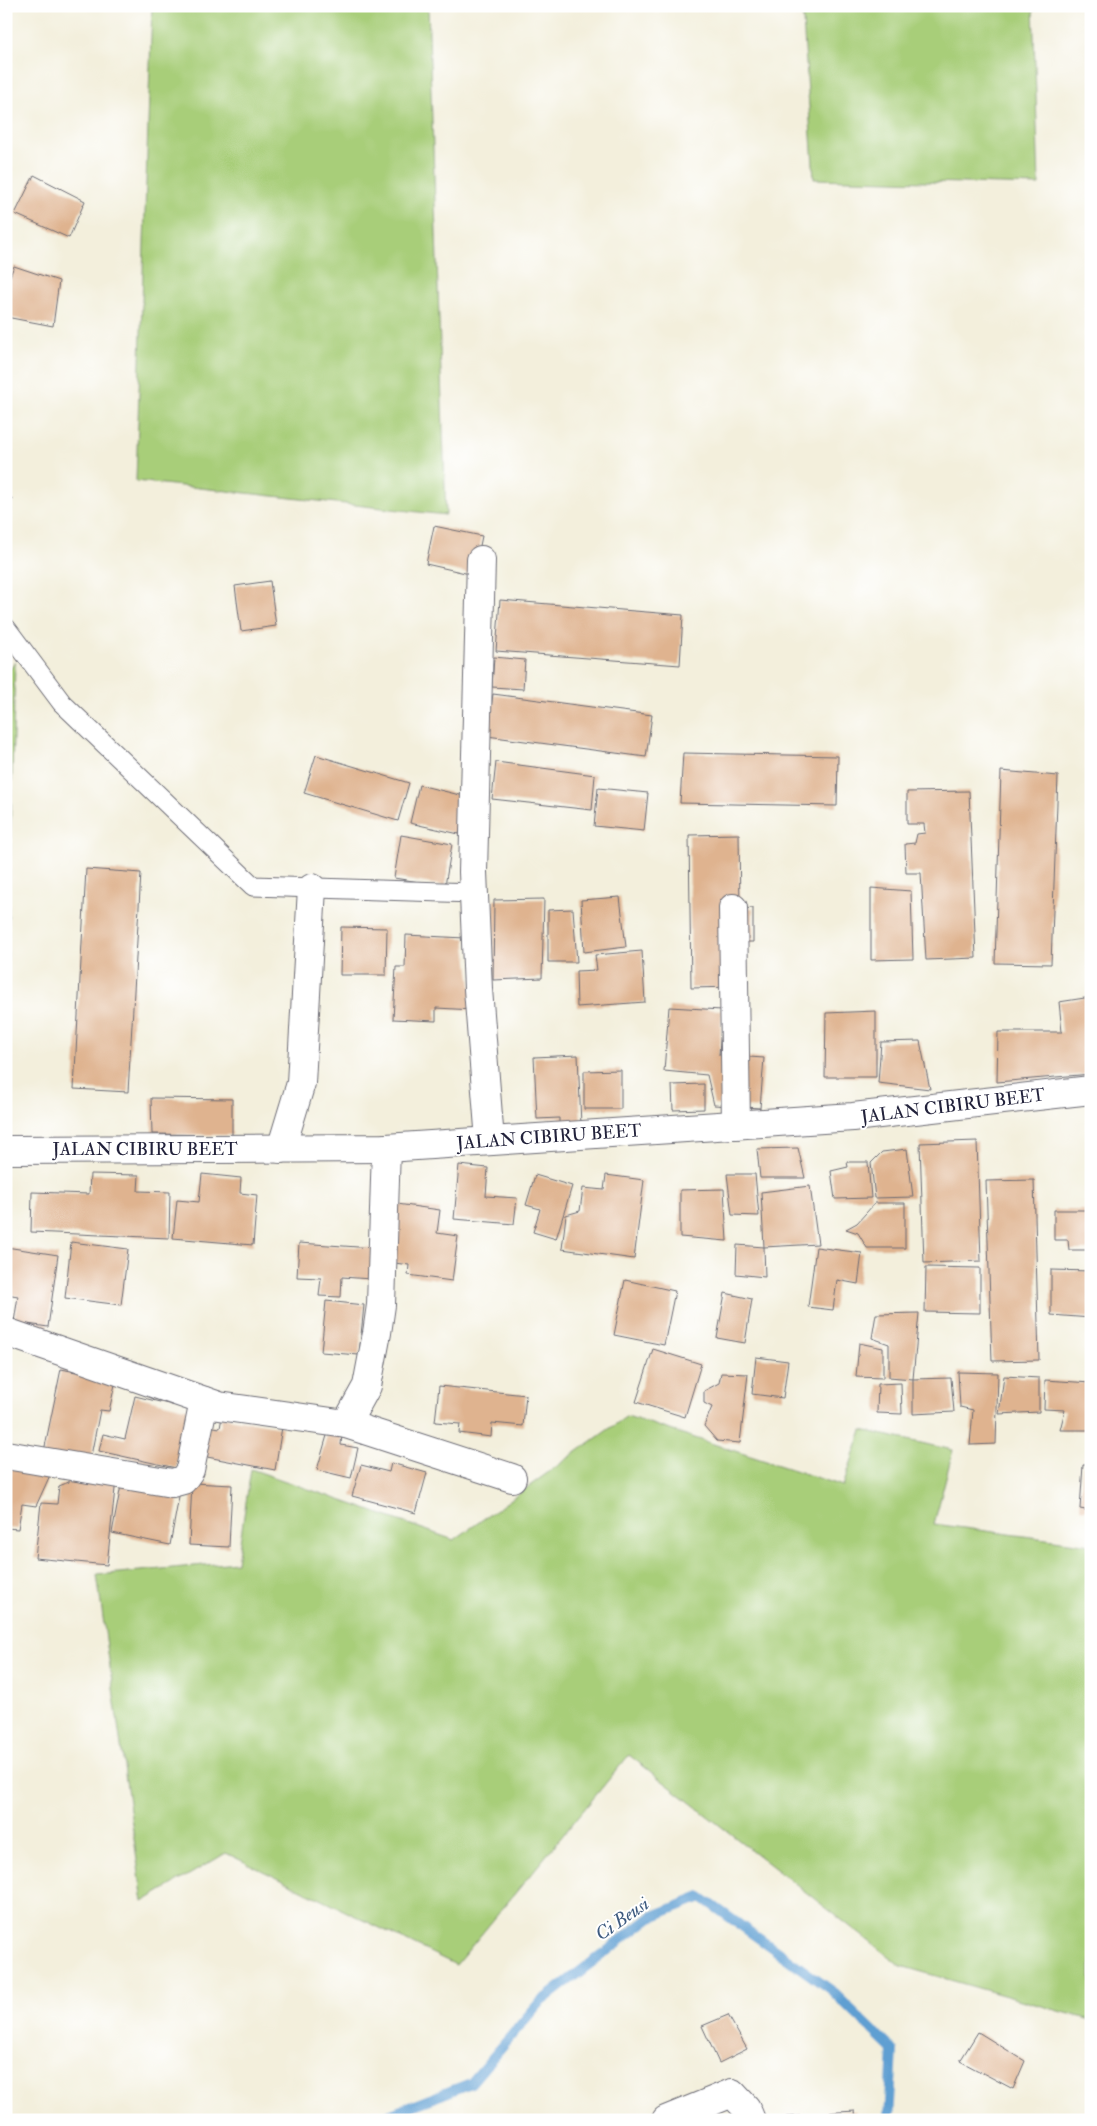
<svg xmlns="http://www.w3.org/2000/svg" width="1097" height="2126" font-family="'IM FELL Double Pica',serif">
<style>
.green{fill:#a8ce79;stroke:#65785a}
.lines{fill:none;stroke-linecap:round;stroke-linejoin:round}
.stream{stroke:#5f9fd2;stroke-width:10}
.building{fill:#dfb38f}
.lane-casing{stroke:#6b6a73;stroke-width:21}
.street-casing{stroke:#6b6a73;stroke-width:30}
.lane{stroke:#fff;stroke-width:19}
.street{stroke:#fff;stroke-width:28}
.labels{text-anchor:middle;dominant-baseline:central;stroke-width:4;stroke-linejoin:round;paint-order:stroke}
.street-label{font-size:18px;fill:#22223b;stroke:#fff}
.water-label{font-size:19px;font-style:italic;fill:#3d5a7f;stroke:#fff}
</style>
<rect width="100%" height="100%" fill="#fff"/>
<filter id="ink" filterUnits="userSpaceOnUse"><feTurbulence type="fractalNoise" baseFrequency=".02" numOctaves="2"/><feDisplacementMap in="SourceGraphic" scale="10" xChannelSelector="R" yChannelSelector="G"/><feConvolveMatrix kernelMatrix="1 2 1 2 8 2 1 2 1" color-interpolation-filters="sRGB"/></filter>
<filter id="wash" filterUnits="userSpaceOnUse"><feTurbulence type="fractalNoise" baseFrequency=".0096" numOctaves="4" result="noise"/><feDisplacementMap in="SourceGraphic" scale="20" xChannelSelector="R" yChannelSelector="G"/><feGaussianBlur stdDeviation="1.12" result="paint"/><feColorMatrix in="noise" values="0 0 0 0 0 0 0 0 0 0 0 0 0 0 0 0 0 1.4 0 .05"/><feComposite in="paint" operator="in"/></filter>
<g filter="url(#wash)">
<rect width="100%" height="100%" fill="#f3efdc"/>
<g class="green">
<polygon points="152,6 428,6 446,515 136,481"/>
<polygon points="802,6 1033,6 1039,185 814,179"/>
<polygon points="15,662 6,996 6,675"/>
<polygon points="627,1416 843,1486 862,1430 953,1450 934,1524 1091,1545 1091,2020 901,1966 629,1755 456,1965 226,1853 143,1902 97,1575 237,1562 251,1469 454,1540"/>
</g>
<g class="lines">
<polyline class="stream" points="364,2120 384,2117 471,2083 539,2003 651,1917 701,1897 831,1990 893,2050 889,2120"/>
</g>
<g id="blocks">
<g class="building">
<polygon points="34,175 85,201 69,238 15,214"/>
<polygon points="14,266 59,281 53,326 6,317 6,286"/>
<polygon points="6,497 12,498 7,537 6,537"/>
<polygon points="434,526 482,536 474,575 426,564"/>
<polygon points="270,581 276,626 241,631 235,586"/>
<polygon points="500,600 683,615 680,665 496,651"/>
<polygon points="494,657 525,660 523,689 492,687"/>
<polygon points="493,694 652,715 646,757 487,736"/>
<polygon points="683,753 838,756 837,806 680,803"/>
<polygon points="316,755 409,783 398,821 304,793"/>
<polygon points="496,762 595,775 592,810 492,799"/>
<polygon points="1001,771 1058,776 1051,964 995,963"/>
<polygon points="419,785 468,797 459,834 410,823"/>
<polygon points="598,788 648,793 644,831 594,826"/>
<polygon points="969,791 976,958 926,960 921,873 906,873 905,844 915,843 917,834 925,833 924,824 907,824 907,792"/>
<polygon points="739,834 740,909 753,908 753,942 735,942 735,987 691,988 689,835"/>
<polygon points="401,835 452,844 445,886 394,878"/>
<polygon points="86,869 141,873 128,1092 74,1089"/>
<polygon points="871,888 911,891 913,959 871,960"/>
<polygon points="620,897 626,947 584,952 581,900"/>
<polygon points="544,899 542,978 493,980 494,900"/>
<polygon points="573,909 577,962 548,962 548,910"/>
<polygon points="341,927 387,928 386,975 340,975"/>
<polygon points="406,935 465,938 474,1010 436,1008 436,1021 393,1019 396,967 405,967"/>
<polygon points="642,951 645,1002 577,1007 576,971 597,970 595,955"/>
<polygon points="1091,997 1091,1074 997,1082 998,1032 1062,1032 1059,1002"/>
<polygon points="669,1007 722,1010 719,1055 764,1058 760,1108 714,1105 707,1075 664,1071"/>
<polygon points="876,1011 876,1077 825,1077 826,1013"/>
<polygon points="920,1041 930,1089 878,1083 881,1042"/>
<polygon points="578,1055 581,1125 559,1126 559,1118 537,1119 534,1057"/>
<polygon points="621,1070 621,1109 584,1109 584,1071"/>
<polygon points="704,1084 704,1109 673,1110 672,1085"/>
<polygon points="151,1098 232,1099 232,1135 152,1134"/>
<polygon points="977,1141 981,1261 924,1263 920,1143"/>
<polygon points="798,1148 805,1178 760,1178 757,1149"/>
<polygon points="907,1149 913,1197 875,1198 871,1163 882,1152"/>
<polygon points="847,1162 868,1162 871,1198 835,1199 831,1171 848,1167"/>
<polygon points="459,1165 488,1168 486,1196 517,1198 514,1224 454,1219"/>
<polygon points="90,1174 139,1175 138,1191 170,1192 169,1238 31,1232 32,1192 89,1194"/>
<polygon points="202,1174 241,1178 240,1193 257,1195 253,1245 173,1238 177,1200 199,1202"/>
<polygon points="727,1174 755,1174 759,1216 732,1215"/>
<polygon points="535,1175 572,1186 556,1239 533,1232 540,1209 526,1205"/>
<polygon points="606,1175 644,1180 634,1259 562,1249 566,1215 580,1211 583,1188 604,1190"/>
<polygon points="1034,1180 1039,1360 992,1361 986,1181"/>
<polygon points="810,1186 818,1244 764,1247 761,1192"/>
<polygon points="724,1189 727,1241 680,1237 680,1190"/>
<polygon points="875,1203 905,1203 905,1248 867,1248 858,1233 846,1229 857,1223"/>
<polygon points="397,1204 440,1210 437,1233 458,1236 452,1281 408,1275 409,1265 388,1262"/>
<polygon points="1054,1210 1091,1210 1091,1250 1069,1250 1068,1240 1054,1240"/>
<polygon points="71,1242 128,1249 121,1305 65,1298"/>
<polygon points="299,1243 373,1248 371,1279 342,1277 341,1297 319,1296 321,1278 297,1277"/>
<polygon points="737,1245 764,1247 765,1277 736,1274"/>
<polygon points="6,1247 58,1255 48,1327 14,1322 18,1296 6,1294"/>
<polygon points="816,1247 862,1253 858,1284 837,1280 833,1310 808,1307"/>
<polygon points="926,1267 980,1268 980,1313 925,1312"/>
<polygon points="1051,1270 1091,1271 1091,1318 1051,1315"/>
<polygon points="625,1280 675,1291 664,1345 614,1335"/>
<polygon points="725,1293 752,1299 745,1343 717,1338"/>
<polygon points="326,1301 364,1305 359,1355 321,1352"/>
<polygon points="919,1313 913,1379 889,1377 889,1344 872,1338 876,1314"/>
<polygon points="859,1343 883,1348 883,1378 856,1377"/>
<polygon points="653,1349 701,1364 685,1417 636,1402"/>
<polygon points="756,1357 788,1361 783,1398 752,1394"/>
<polygon points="61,1369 116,1380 109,1411 100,1410 89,1466 43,1456"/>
<polygon points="958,1372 998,1373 996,1444 970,1445 973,1410 960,1407"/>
<polygon points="721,1373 748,1374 740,1443 717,1441 704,1426 712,1407 704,1403 704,1391 719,1383"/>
<polygon points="1004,1376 1039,1378 1039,1412 999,1414"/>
<polygon points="951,1378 954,1412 913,1414 913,1379"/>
<polygon points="1045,1380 1091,1383 1089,1430 1060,1430 1065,1410 1044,1409"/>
<polygon points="901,1383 902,1414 877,1413 878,1384"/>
<polygon points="439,1386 526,1395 523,1426 492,1423 491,1437 459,1433 460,1424 435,1422"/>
<polygon points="135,1396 189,1409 176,1468 99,1451 103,1434 125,1439"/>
<polygon points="222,1417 282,1427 275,1470 202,1456 208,1426 220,1428"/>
<polygon points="328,1432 342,1433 341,1445 358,1448 351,1478 317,1470"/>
<polygon points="391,1463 427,1473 416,1513 352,1496 361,1465 389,1472"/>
<polygon points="1083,1465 1091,1465 1091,1511 1080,1509"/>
<polygon points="6,1468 51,1473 36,1506 22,1504 18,1529 6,1528"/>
<polygon points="70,1475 116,1479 107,1565 35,1558 41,1503 57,1504 59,1486 69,1482"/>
<polygon points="122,1480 180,1491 170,1545 112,1533"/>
<polygon points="192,1483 232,1485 229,1547 189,1545"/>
<polygon points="728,2015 747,2049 719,2063 702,2026"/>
<polygon points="978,2032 1025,2061 1013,2089 960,2061"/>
<polygon points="855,2111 856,2120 824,2120 823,2113"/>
<polygon points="818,2115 818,2120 786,2120 786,2117"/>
</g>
</g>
</g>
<g filter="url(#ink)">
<use href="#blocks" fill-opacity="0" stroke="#6b6a73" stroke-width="1"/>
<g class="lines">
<g class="lane-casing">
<polyline id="lane" points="6,628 62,703 253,886 474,893"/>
</g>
<g class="street-casing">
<g id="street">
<polyline points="481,560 473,872 478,989 490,1141"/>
<polyline points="733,908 736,1125"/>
<polyline points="281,1149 301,1083 312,888"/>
<polyline points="6,1150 386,1148 853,1117 1091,1090"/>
<polyline points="6,1332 219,1406 346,1424 512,1478"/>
<polyline points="346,1424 367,1386 377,1333 381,1305 386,1148"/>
<polyline points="6,1455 172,1483 183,1480 190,1470 204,1401"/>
<polyline points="666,2120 732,2093 746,2108 751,2120"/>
</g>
</g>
<use href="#lane" class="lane"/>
<use href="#street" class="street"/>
</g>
</g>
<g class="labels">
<g class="street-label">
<text transform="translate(953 1106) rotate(-7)">JALAN CIBIRU BEET</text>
<text transform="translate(549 1137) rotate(-4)">JALAN CIBIRU BEET</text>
<text x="145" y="1149">JALAN CIBIRU BEET</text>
</g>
<g class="water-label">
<text transform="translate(622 1919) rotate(-35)">Ci Beusi</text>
</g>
</g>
<rect width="1097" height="2126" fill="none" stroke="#fff" stroke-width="25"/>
</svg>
